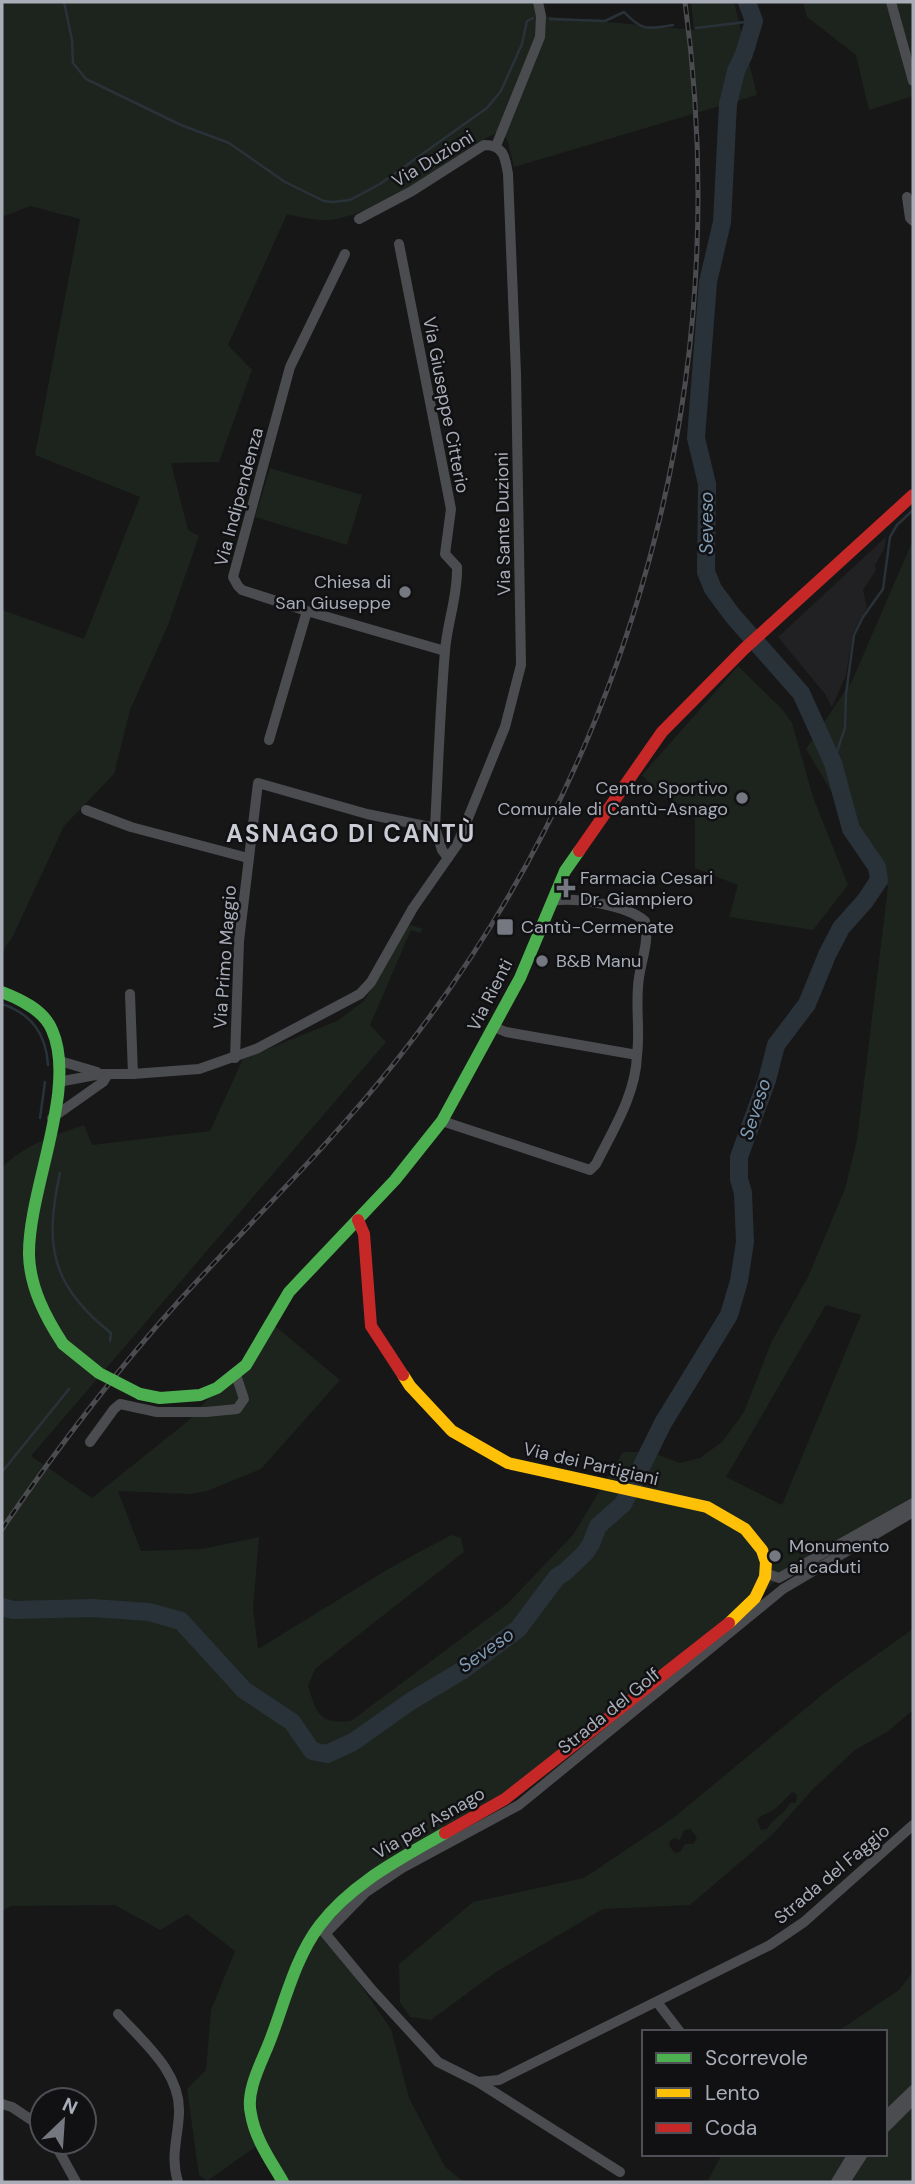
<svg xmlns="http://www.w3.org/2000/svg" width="915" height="2184" font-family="'DM Sans',sans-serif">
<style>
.built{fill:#212123}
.green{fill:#1d241e;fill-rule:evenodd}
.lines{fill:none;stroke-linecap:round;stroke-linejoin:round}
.stream{stroke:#2a3239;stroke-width:2.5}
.river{stroke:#2a3239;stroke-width:18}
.street{stroke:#4b4c50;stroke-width:10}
.fast{stroke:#4caf50;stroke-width:12}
.slow{stroke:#ffc107;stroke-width:12}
.jam{stroke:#c62828;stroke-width:12}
.rail-casing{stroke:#4b4c4f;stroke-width:5}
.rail{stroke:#111113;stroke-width:2.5;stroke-dasharray:8;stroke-linecap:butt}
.fast-bridge{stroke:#4caf50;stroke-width:12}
.poi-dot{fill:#757880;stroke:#111113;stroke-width:2.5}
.labels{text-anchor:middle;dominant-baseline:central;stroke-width:5;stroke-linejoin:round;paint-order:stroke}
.street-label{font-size:18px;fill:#a8adb8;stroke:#111113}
.poi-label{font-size:18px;fill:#a8adb8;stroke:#111113;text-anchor:start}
.water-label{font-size:19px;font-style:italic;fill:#7f9bb3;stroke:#111113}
.district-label{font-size:24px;font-weight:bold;letter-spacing:2px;fill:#c9ccd4;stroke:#111113}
</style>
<rect width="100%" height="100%" fill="#171717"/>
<polygon class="built" points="886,537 884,549 875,565 876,570 863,590 867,607 853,633 846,675 832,707 825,694 778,637"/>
<g class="green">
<path d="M2 2H538L542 16 694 30 691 2H734L757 95 514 167 508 142 502 130C448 156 401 202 341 218 324 223 304 218 287 214L228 345 252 370 219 462 171 463 188 530 199 536 168 625 130 710 114 774 64 826 13 936 2 952V610L84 639 140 497 35 455 80 219 30 206 2 217Z"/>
<polygon points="803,2 913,2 913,96 869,110 856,55 807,17"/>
<polygon points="270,468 362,495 347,545 255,517"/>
<path d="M913 540V1503L779 1578 741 1614 505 1799 380 1870 319 1925 391 2029 409 2098 445 2167 464 2182H283L261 2143 207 2181 199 2175 187 2089 206 2070 211 2010 235 1951 187 1914 160 1930 115 1905 11 1906 2 1911V1168C23 1145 55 1135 84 1125L92 1145 210 1131 243 1059 337 1021 364 1001 407 928 410 925 423 929 420 933 411 930 370 1025 386 1042 31 1456 92 1498 188 1421 275 1326 340 1380 261 1469 207 1491 191 1494 118 1491 141 1551 202 1549 259 1537 253 1608 258 1649 390 1568 451 1535 461 1538 464 1552 315 1669 308 1686C317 1715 319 1724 351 1721L506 1605 573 1535 623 1452H651L680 1463 700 1458 722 1442 744 1412 772 1341 808 1277 845 1189 857 1140 888 887 806 749 852 681ZM826 1305 861 1315 782 1505 726 1477Z"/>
<polygon points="738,666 782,709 792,723 813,797 848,885 813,930 729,917 738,885 695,868 695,820 688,809 658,793 642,775"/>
<path d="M913 1629V1710L887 1732 855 1750 813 1789 772 1835 690 1905 603 1909 496 1972 431 2020 410 2017 400 2002 399 1964 473 1902 584 1878 672 1819 834 1685ZM793 1792 797 1795 796 1803H790C785 1814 773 1818 767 1829L761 1830 757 1820C761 1814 765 1815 771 1811 780 1807 785 1797 793 1792ZM691 1829 697 1838 693 1844H685L680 1852 675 1853 669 1846 670 1841 674 1838 680 1840 684 1830Z"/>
<polygon points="913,1972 913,2090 904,2098 913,2108 913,2182 707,2182 722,2154 885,2154 885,2032 837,2032 899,1990"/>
</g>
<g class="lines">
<g class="stream">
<polyline points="64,2 72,40 73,63 86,79 181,125 229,143 285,182 324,201 333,202 350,200 380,184 487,108 501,91 513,64 522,44 527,21 533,18"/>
<path d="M550 19 605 21 624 12C643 32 648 29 673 25"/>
<polyline points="696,28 754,21"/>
<polyline points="833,763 845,728 846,694 854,635 863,617 883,589 890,537 897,525 913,510"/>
<path d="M2 1004C32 1014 46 1034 48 1065"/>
<polyline points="40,1118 45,1082"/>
<path d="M60 1173C44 1245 51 1286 111 1333L110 1341"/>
<polyline points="2,1472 69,1389"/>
</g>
<polyline class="river" points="2,1607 13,1610 92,1608 149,1612 181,1621 244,1690 292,1722 312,1751 327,1754 353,1742 411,1701 463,1670 518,1629 557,1577 565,1572 585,1553 591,1544 598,1526 623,1504 663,1423 729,1315 739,1281 745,1242 743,1193 739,1179 739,1157 767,1080 776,1045 807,1004 827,955 841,928 865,901 879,880 877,867 851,829 833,763 801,693 733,616 713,589 706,572 707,484 696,438 708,282 722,222 728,104 736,71 744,54 754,21 747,2"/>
<g class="street">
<polyline points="891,2 913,81"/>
<polyline points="496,146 540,37 541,16 538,2"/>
<polyline points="907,197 910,218 913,221"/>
<path d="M399 244 451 509 445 554 457 567C458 596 447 623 445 651 440 710 438 769 435 828"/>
<polyline points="345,254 290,367 233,577 238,586 242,590 307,611 445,651"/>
<polyline points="269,740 307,611"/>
<polyline points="86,810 131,827 248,858"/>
<path d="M552 901C576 897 626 905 645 921 650 945 639 964 638 987 636 1010 640 1032 637 1055"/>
<polyline points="130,994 133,1074"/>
<polyline points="235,1058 239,941 258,783 367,814 435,828 442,850 448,858"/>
<polyline points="60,1061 97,1072"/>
<path d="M58 1082 101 1074H133L199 1069 256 1049 360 994 371 982 413 908 457 845 505 727 521 665 516 373 508 174C505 157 504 145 484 145L412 191 359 219"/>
<polyline points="52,1118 103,1082 108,1074"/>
<path d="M442 1121 590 1170 596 1164C613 1130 636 1094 637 1055L506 1032 494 1027"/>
<polyline points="90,1442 114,1409 120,1404 157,1412 206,1412 237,1409 244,1399 236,1375"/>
<polyline points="765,1573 779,1578 913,1503"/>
<polyline points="319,1926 372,1990 438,2062 478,2082 499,2080 770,1945 804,1922 913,1825"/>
<polyline points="326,1933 366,1892 402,1868 519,1805 783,1589 913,1512"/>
<polyline points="657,2002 680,2032"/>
<path d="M118 2014C143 2042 181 2072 179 2113 178 2139 170 2156 178 2182"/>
<polyline points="478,2082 620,2172"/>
<polyline points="2,2104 12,2107 42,2127"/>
<polyline points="885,2117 913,2090"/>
<polyline points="885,2128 913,2100"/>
<polyline points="54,2142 76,2182"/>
<polyline points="836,2182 853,2154"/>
<polyline points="845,2182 863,2154"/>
</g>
<g class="fast">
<path d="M2 992C20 999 44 1010 52 1030 78 1088 28 1190 29 1255 30 1288 46 1318 63 1344"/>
<polyline points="140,1394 160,1398 200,1395 217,1388 246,1365 289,1292 395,1180 442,1121 520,978 565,871 579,851"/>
<path d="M283 2182C271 2161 255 2139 251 2114 245 2090 263 2060 271 2038 285 2001 296 1956 320 1925 352 1883 400 1859 445 1833"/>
</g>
<polyline class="slow" points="403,1375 410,1386 452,1431 508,1463 707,1507 745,1529 762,1550 766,1562 765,1577 755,1598 729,1623"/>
<g class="jam">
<polyline points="579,851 662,732 744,649 913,495"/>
<polyline points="358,1220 364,1234 371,1326 403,1375"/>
<polyline points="445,1833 505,1799 729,1623"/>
</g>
<g class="rail-casing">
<path id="rail" d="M2 1529C56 1450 114 1373 179 1301 251 1221 329 1146 396 1061 634 760 736 382 685 2"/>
</g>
<use href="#rail" class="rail"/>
<polyline class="fast-bridge" points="63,1344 99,1373 140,1394"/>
</g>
<g class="poi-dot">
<circle cx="405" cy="592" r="7"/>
<circle cx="742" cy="798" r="7"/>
<path d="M562.5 877.5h7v7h7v7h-7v7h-7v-7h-7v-7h7z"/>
<rect x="496" y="918" width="18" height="18" rx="3.5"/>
<circle cx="542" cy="961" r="7"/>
<circle cx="775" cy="1556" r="7"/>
</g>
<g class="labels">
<g class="street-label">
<text transform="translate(433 159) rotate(-31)">Via Duzioni</text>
<text transform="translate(446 405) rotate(79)">Via Giuseppe Citterio</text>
<text transform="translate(239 497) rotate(-75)">Via Indipendenza</text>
<text transform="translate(503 524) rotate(-91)">Via Sante Duzioni</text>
<text transform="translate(225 957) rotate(-86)">Via Primo Maggio</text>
<text transform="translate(490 995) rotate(-63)">Via Rienti</text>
<text transform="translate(591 1464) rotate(13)">Via dei Partigiani</text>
<text transform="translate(609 1711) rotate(-39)">Strada del Golf</text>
<text transform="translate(429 1823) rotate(-30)">Via per Asnago</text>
<text transform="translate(832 1874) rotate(-40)">Strada del Faggio</text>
</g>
<g class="poi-label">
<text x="391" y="582" text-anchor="end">Chiesa di<tspan x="391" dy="21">San Giuseppe</tspan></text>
<text x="728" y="788" text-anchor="end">Centro Sportivo<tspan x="728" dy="21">Comunale di Cantù-Asnago</tspan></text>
<text x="580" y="878">Farmacia Cesari<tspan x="580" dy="21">Dr. Giampiero</tspan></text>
<text x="521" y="927">Cantù-Cermenate</text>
<text x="556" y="961">B&amp;B Manu</text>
<text x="789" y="1546">Monumento<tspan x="789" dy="21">ai caduti</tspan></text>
</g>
<g class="water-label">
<text transform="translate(706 523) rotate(-90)">Seveso</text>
<text transform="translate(755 1109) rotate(-72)">Seveso</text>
<text transform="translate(486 1650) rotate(-35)">Seveso</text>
</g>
<g class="district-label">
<text x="351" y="833">ASNAGO DI CANTÙ</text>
</g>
</g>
<rect width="915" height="2184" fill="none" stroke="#a8adb8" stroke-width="7"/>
<rect x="642" y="2030" width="245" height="126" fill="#111113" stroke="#4d4f55" stroke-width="2"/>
<rect x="656" y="2053" width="35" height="10" fill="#4caf50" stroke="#4d4f55" stroke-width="2"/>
<text x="705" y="2065" font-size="21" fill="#a8adb8">Scorrevole</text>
<rect x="656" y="2088" width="35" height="10" fill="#ffc107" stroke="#4d4f55" stroke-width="2"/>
<text x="705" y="2100" font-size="21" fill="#a8adb8">Lento</text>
<rect x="656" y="2123" width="35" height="10" fill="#c62828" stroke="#4d4f55" stroke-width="2"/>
<text x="705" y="2135" font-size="21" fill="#a8adb8">Coda</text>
<g transform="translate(63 2121) rotate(25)"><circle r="33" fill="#111113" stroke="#4d4f55" stroke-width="2"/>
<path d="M0-5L12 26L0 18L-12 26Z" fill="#757880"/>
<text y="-10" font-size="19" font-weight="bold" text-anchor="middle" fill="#a8adb8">N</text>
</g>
</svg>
